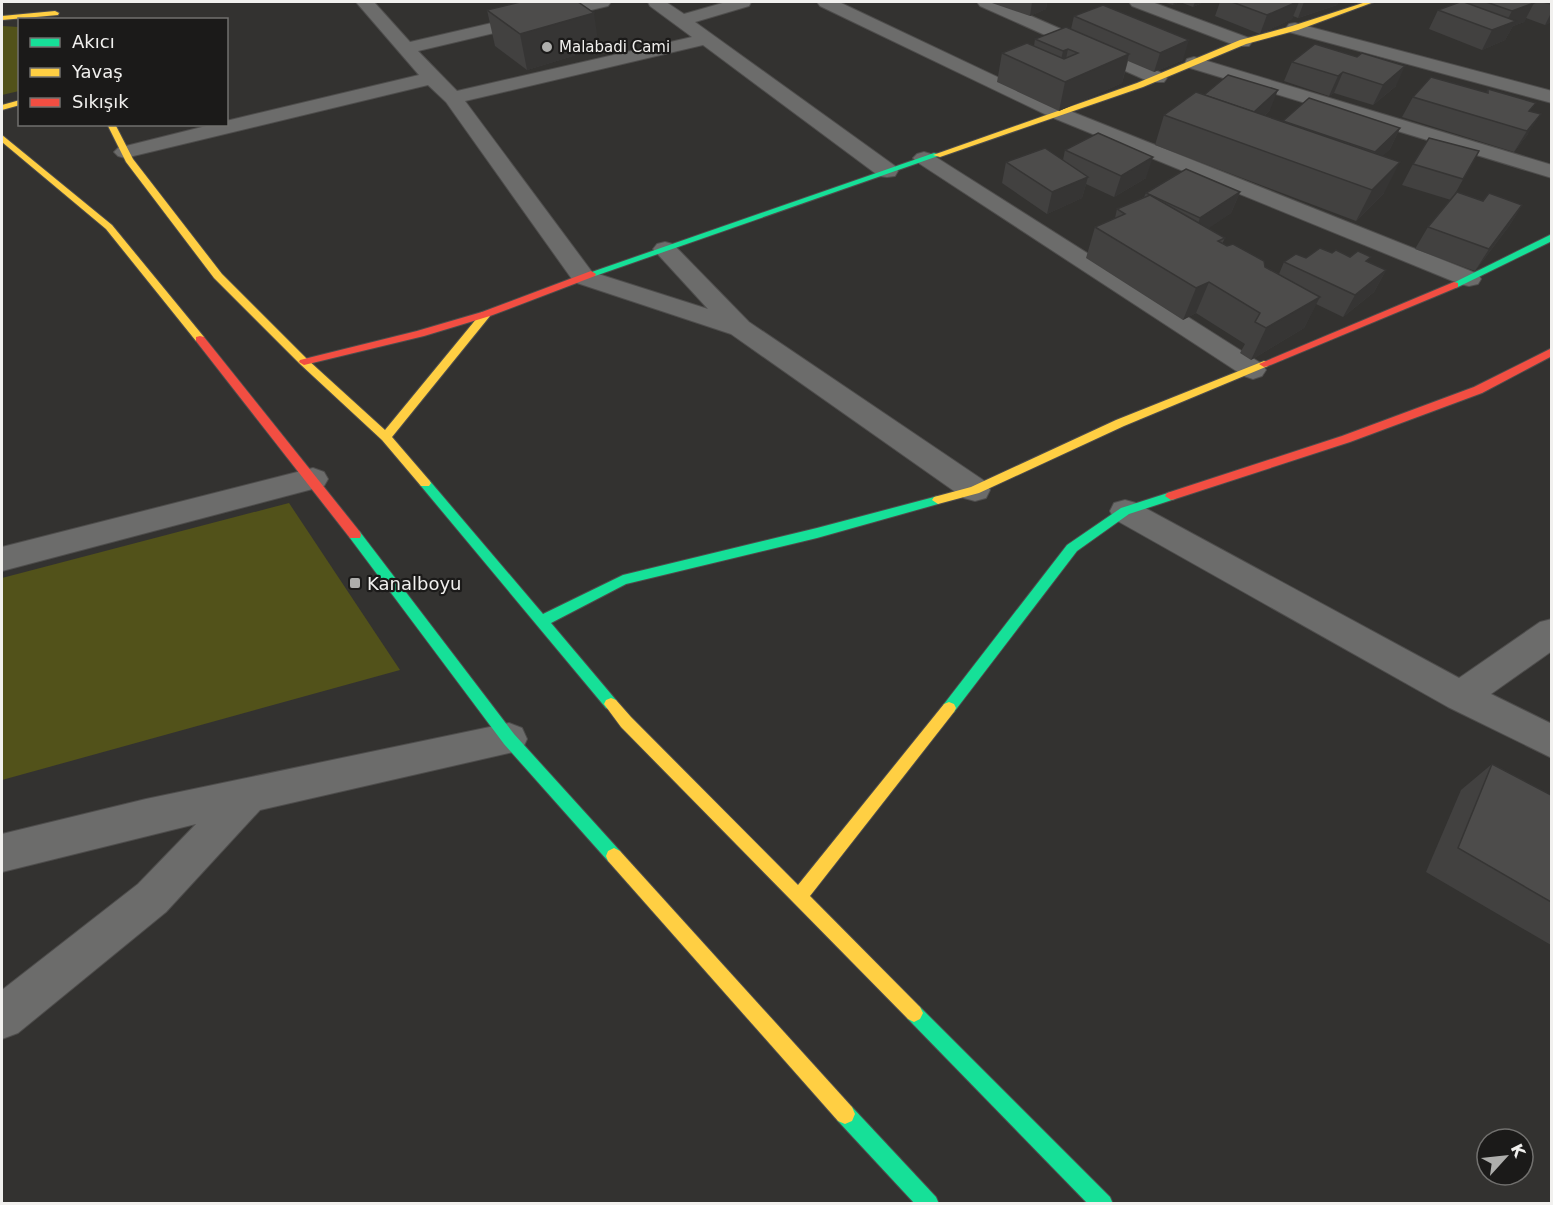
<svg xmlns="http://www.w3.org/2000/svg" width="1553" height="1205" font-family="'DejaVu Sans',sans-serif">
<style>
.green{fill:#52521a}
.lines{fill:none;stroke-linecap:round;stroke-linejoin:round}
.street-casing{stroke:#4e4d4c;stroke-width:2}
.fast-casing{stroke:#4e4d4c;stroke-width:2}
.slow-casing{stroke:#4e4d4c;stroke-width:2}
.jam-casing{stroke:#4e4d4c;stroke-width:2}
.street{fill:#6c6c6b;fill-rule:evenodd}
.fast{fill:#16e098;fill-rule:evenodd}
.slow{fill:#ffcf43;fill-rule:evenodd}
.jam{fill:#f24e42;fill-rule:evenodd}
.wall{fill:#424140}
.shaded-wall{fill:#363534}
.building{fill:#4d4c4b;stroke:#363534;stroke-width:1.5}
.poi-dot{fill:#aeaeac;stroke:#1b1a19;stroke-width:2}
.labels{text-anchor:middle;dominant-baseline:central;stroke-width:4.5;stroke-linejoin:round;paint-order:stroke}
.far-poi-label{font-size:15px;fill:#f1f0ee;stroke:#1b1a19;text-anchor:start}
.poi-label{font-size:18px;fill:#f1f0ee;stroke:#1b1a19;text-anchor:start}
</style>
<rect width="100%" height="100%" fill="#333230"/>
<g class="green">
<polygon points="2,26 19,27 19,91 2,95"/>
<polygon points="289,503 400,670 2,780 2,578"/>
</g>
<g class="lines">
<g class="street-casing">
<g id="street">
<polygon points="356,2 374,2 410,42 582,2 611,2 608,6 418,51 457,91 692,37 650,6 648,2 666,2 684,14 726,2 751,2 749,6 695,22 895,166 898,171 895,176 887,177 879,176 703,45 465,101 592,272 708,309 653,249 657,244 665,242 673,244 749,322 986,482 990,490 986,498 975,501 964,498 731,334 574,282 446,102 428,85 125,158 118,156 114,152 118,148 214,124 226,124 226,121 419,75"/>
<polygon points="817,2 839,2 1065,109 1478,274 1481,279 1478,284 1469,286 1460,284 1051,117 820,6"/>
<polygon points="977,2 999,2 1164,74 1167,78 1164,82 1150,82 980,6"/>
<polygon points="1129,2 1152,2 1249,38 1252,42 1249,46 1237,46 1132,6"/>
<polygon points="1295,23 1552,91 1552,103 1289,32 1286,28 1289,24"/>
<polygon points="1194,57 1552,165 1552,178 1187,67 1185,63 1187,59"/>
<polygon points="924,152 931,154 1262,364 1266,370 1262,376 1253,379 1244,376 917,162 913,158 917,154"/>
<polygon points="313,468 324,472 328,479 324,486 2,571 2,547"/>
<polygon points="1125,500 1136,503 1459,678 1540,622 1552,619 1552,651 1491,694 1552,724 1552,758 1448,707 1114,519 1110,511 1114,503"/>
<polygon points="509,723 522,728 527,739 522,750 260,810 166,912 18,1033 2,1039 2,990 138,884 196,824 2,872 2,834 146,799"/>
</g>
</g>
<g class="fast-casing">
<g id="fast">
<polygon points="934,153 941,155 595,276 587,276 586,274"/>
<polygon points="1552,234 1552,241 1458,287 1454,288 1449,285"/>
<polygon points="425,479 429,480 543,614 623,575 817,528 938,496 944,500 938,504 817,538 626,584 551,623 616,700 618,704 616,708 611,710 606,708 421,486 419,483 421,480"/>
<polygon points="1171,492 1177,496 1175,499 1129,514 1077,551 954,712 949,714 944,712 942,708 944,704 1067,545 1121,508"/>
<polygon points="355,530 360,532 514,734 620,851 622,856 620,861 614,864 608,861 504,744 350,538 349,535 350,532"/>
<polygon points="914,1004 920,1007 1110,1197 1113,1204 1088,1204 908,1019 905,1013 908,1007"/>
<polygon points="845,1104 852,1107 936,1197 939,1204 915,1204 838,1121 835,1114 838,1107"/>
</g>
</g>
<g class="slow-casing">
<g id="slow">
<polygon points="1366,2 1374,2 1298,30 1246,44 1143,87 940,157 933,155 1137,83 1240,40 1292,26"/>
<polygon points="55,11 59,13 58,15 2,20 2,16"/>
<polygon points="20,100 20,105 2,110 2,105"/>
<polygon points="107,124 115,124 133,159 222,274 308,360 385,430 482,312 490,312 490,316 392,437 429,480 431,483 429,486 421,486 382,440 300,364 214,278 126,162"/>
<polygon points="2,135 112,225 204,337 204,341 196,341 106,229 2,142"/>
<polygon points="1264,361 1268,362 1268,366 1124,426 979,493 938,504 932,500 934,497 971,487 1116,420"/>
<polygon points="611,698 616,700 631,717 798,885 944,704 949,702 954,704 956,708 954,712 810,896 920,1007 923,1013 920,1019 914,1022 908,1019 621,727 604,704 606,700"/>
<polygon points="614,848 620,851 852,1107 855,1114 852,1121 845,1124 838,1121 608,861 606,856 608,851"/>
</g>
</g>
<g class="jam-casing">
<g id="jam">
<polygon points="591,271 596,274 595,276 490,316 424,336 304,365 299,362 300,360 417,331 482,312"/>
<polygon points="1454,282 1458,283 1458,287 1268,366 1264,367 1259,364"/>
<polygon points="200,336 204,337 360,532 361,535 360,538 350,538 196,341 196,337"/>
<polygon points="1552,348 1552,356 1482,393 1350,442 1175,499 1171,500 1165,496 1167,493 1342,436 1474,387"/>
</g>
</g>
<use href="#street" class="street"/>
<use href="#fast" class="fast"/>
<use href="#slow" class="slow"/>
<use href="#jam" class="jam"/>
</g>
<g class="wall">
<polygon points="989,2 1047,2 1046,9 1030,16"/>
<polygon points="1163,2 1204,2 1193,7 1180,2 1173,5"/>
<polygon points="1220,2 1338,2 1337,5 1298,18 1293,16 1292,19 1260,34 1215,16"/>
<polygon points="1459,2 1551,2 1551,22 1545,25 1526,18 1524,22 1513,26 1505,40 1482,50 1429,29 1438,10"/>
<polygon points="487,10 599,48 527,70 495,46"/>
<polygon points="1074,16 1183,60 1154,72 1128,61 1122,83 1059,111 997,82 1002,53 1034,46 1035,39 1071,29"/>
<polygon points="1315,44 1396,86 1373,105 1334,93 1329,96 1284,81 1292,62"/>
<polygon points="1488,89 1531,111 1528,134 1514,152 1402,117 1413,97 1486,93"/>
<polygon points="1204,95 1270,110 1264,116 1282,122 1400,128 1390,149 1382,156 1384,193 1356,221 1155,145 1164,115"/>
<polygon points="1065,150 1146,178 1114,197 1086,184 1082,198 1047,214 1002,183 1006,162 1063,160"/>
<polygon points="1479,151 1452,199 1522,205 1509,226 1475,271 1415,249 1428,227 1451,200 1402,185 1413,164"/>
<polygon points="1240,192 1231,213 1208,228 1225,238 1222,244 1279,274 1284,262 1332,253 1350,257 1368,262 1386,270 1374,292 1343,317 1316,304 1304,328 1251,360 1240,353 1245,344 1196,313 1183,320 1086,258 1095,227 1115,218 1117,209 1144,197 1146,193"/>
<polygon points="1492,764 1551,795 1551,945 1426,872 1461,790"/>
</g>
<g class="shaded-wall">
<polygon points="1032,2 1047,2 1046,9 1030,16"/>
<polygon points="1174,2 1180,2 1173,5"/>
<polygon points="1195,2 1204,2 1193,7"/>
<polygon points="1297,2 1299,2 1292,19 1260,34 1267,15"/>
<polygon points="1304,2 1338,2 1337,5 1298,18"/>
<polygon points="1534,3 1524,22 1513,26 1505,40 1482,50 1492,30 1504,26 1512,11"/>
<polygon points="594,13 599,48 527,70 520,34"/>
<polygon points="1551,13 1551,22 1545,25"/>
<polygon points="1189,40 1183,60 1154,72 1160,53"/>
<polygon points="1068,49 1062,78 1057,78 1063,51"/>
<polygon points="1129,54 1122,83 1059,111 1065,82"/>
<polygon points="1405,66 1396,86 1373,105 1383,85"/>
<polygon points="1343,72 1334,93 1329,96 1338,76"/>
<polygon points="1278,90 1270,110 1247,132 1254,112"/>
<polygon points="1541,114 1528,134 1514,152 1527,131"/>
<polygon points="1400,128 1390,149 1365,173 1375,152"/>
<polygon points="1153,157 1146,178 1114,197 1121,176"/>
<polygon points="1400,162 1384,193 1356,221 1372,190"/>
<polygon points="1088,177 1082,198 1047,214 1052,192"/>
<polygon points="1240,192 1231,213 1192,240 1200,218"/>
<polygon points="1522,205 1509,226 1475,271 1489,249"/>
<polygon points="1386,270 1374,292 1343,317 1355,295"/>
<polygon points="1209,282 1196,313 1183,320 1196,288"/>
<polygon points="1320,297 1304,328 1251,360 1266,328"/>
</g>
<g class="building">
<polygon points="520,2 578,2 594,13 520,34 487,10"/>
<polygon points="1232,2 1297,2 1267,15"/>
<polygon points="1460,2 1464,2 1516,21 1492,30 1438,10"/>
<polygon points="1486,2 1530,2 1534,3 1512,11"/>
<polygon points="1543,2 1551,2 1551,4"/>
<polygon points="1103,5 1189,40 1160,53 1074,16"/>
<polygon points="1066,27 1129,54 1065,82 1002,53 1027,43 1064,59 1078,53 1068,49 1063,51 1035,39"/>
<polygon points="1315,44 1357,57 1362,53 1405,66 1383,85 1343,72 1338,76 1292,62"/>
<polygon points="1228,75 1278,90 1254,112 1204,95"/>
<polygon points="1431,77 1488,93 1488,89 1536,103 1529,111 1541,114 1527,131 1413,97"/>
<polygon points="1196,92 1400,162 1372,190 1164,115"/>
<polygon points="1309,98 1400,128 1375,152 1283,121"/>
<polygon points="1098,133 1153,157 1121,176 1065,150"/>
<polygon points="1429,138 1479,151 1463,179 1413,164"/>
<polygon points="1045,148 1088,177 1052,192 1006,162"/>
<polygon points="1186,169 1240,192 1200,218 1146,193"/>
<polygon points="1457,192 1483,201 1489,193 1522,205 1489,249 1428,227"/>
<polygon points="1150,195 1225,238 1218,241 1227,246 1233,244 1264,261 1265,267 1320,297 1266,328 1255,322 1260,313 1209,282 1196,288 1095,227 1125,214 1117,209"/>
<polygon points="1320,248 1332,253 1336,250 1350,257 1358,251 1371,257 1366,261 1386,270 1355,295 1284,262 1296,254 1306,258"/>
<polygon points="1492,764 1551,795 1551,902 1458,848"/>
</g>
<g class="poi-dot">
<circle cx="547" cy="47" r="6"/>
<rect x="349" y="577" width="12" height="12" rx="3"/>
</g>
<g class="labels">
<g class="far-poi-label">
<text x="559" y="47">Malabadi Cami</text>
</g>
<g class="poi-label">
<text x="367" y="583">Kanalboyu</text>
</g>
</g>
<rect width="1553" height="1205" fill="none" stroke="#f1f0ee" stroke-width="6"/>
<rect x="18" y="18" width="210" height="108" fill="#1b1a19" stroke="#71706e" stroke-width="1.5"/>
<rect x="30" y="38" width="30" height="9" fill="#16e098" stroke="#71706e" stroke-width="1.5"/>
<text x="72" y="48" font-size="18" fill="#f1f0ee">Akıcı</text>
<rect x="30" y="68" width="30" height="9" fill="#ffcf43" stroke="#71706e" stroke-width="1.5"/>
<text x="72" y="78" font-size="18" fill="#f1f0ee">Yavaş</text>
<rect x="30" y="98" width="30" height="9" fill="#f24e42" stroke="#71706e" stroke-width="1.5"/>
<text x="72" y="108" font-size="18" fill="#f1f0ee">Sıkışık</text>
<g transform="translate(1505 1157) rotate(63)"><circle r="28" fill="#1b1a19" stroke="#71706e" stroke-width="1.5"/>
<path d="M0-4.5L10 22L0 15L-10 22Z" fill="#aeaeac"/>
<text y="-9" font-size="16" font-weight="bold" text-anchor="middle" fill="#f1f0ee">K</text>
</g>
</svg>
